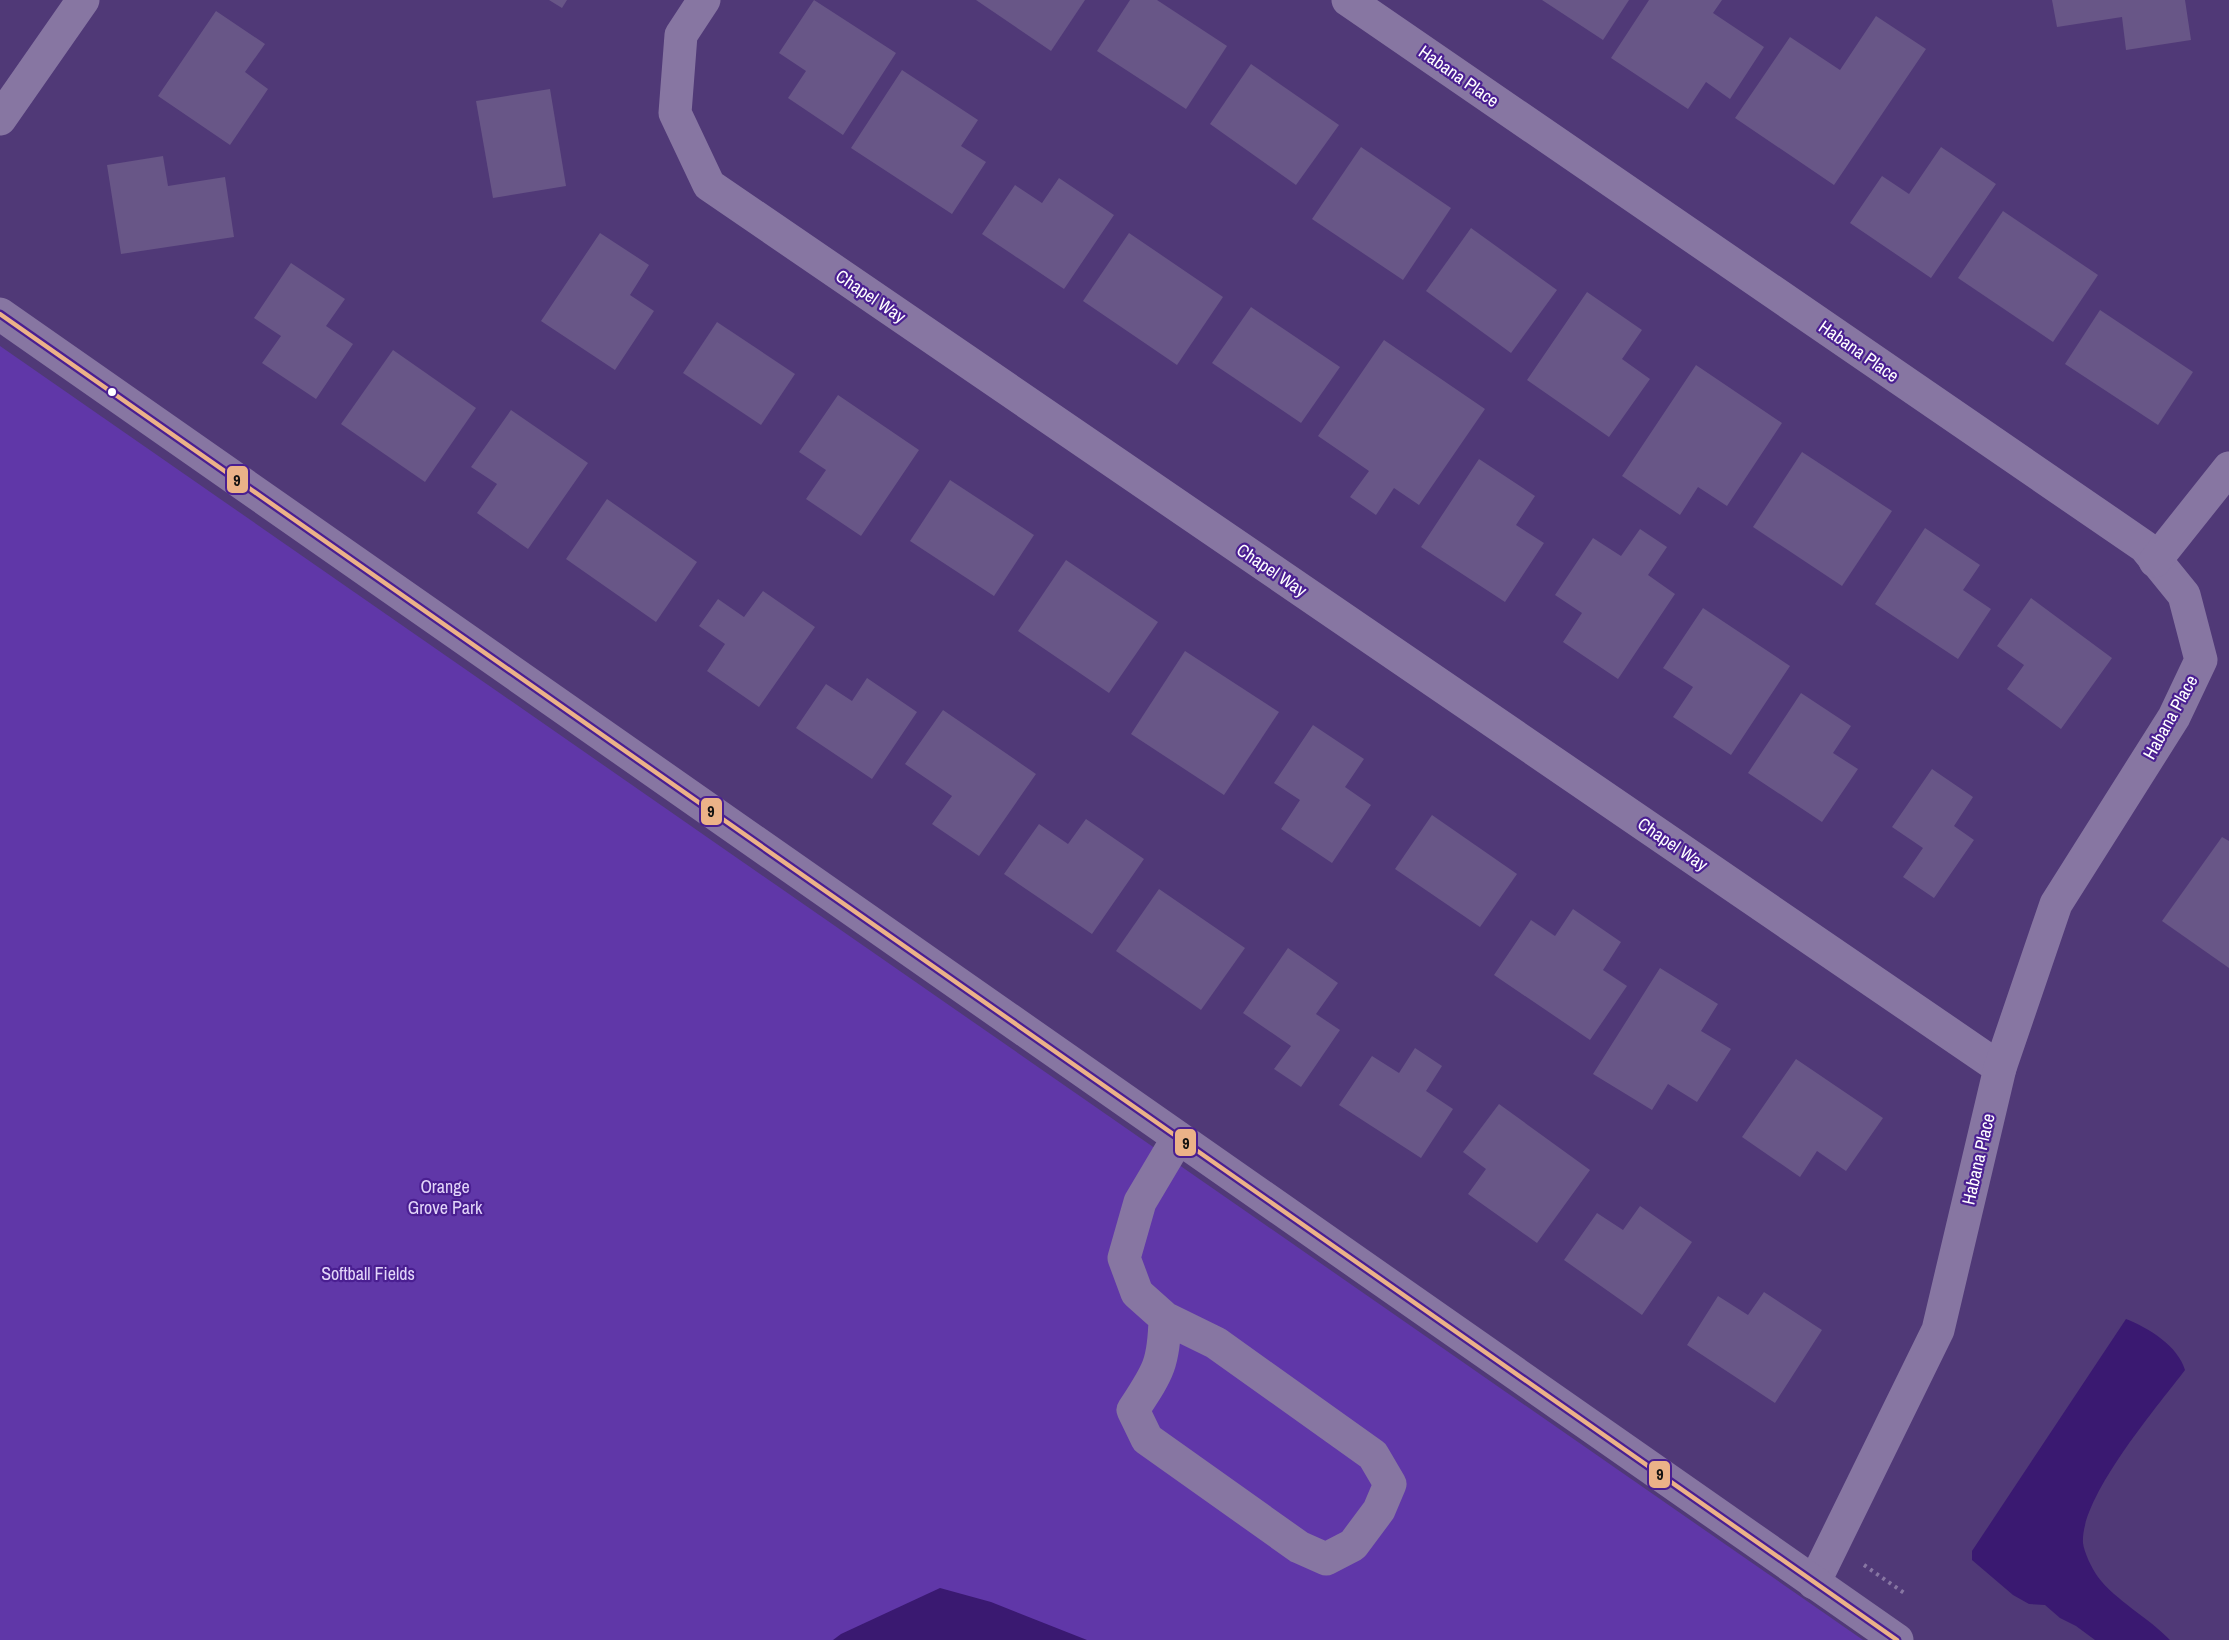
<svg xmlns="http://www.w3.org/2000/svg" width="2229" height="1640" font-family="'Archivo Narrow',sans-serif">
<style>
.green{fill:#6037a8}
.water{fill:#3a1971}
.building{fill:#685687}
.lines{fill:none;stroke-linecap:round;stroke-linejoin:round}
.path{stroke:#8776a2;stroke-width:4;stroke-dasharray:3 4.5;stroke-linecap:butt}
.minor{stroke:#8776a2;stroke-width:33}
.bus-1-casing{stroke:#4a1f91;stroke-width:9}
.bus-1{stroke:#ebb288;stroke-width:4.5}
.bus-dot{fill:#fff;stroke:#4a1f91;stroke-width:2}
.labels{text-anchor:middle;dominant-baseline:central;stroke-width:4.5;stroke-linejoin:round;paint-order:stroke}
.street-label{font-size:18px;fill:#fff;stroke:#4a1f91}
.park-label{font-size:18px;fill:#e3d6fa;stroke:#4a1f91}
.line-badge{stroke:#4a1f91;stroke-width:2}
.pale-badge-label{font-size:16px;text-anchor:middle;font-weight:bold;fill:#111}
</style>
<rect width="100%" height="100%" fill="#503977"/>
<polygon class="green" points="0,346 1863,1640 0,1640"/>
<g class="water">
<path d="M2126 1319C2149 1328 2178 1346 2185 1370 2157 1407 2080 1497 2083 1543 2084 1552 2092 1569 2098 1577 2115 1600 2149 1618 2170 1640H2095L2076 1626 2060 1618 2045 1605 2029 1604 2013 1595 1972 1560V1551Z"/>
<polygon points="940,1588 991,1602 1087,1640 833,1640 841,1634"/>
</g>
<g class="building">
<polygon points="549,0 567,0 562,8"/>
<polygon points="814,0 896,53 843,135 788,98 806,71 779,53"/>
<polygon points="976,0 1085,0 1051,51"/>
<polygon points="1130,0 1157,0 1227,46 1186,109 1097,51"/>
<polygon points="1542,0 1629,0 1603,40"/>
<polygon points="1649,0 1722,0 1713,13 1764,47 1730,99 1706,82 1688,109 1611,58"/>
<polygon points="2052,0 2185,0 2191,40 2126,50 2122,17 2057,27"/>
<polygon points="216,11 265,44 245,72 268,89 230,145 158,96"/>
<polygon points="1876,16 1926,49 1834,185 1735,118 1790,37 1840,70"/>
<polygon points="1251,64 1339,125 1296,185 1210,124"/>
<polygon points="902,70 978,120 961,146 986,162 952,214 851,148"/>
<polygon points="550,89 566,186 493,198 476,101"/>
<polygon points="1361,147 1451,208 1403,280 1312,219"/>
<polygon points="1941,147 1996,184 1931,278 1850,223 1882,176 1909,194"/>
<polygon points="163,156 168,186 225,177 234,237 121,254 107,165"/>
<polygon points="1059,178 1114,215 1064,289 982,234 1015,185 1042,203"/>
<polygon points="2003,211 2098,275 2053,342 1958,278"/>
<polygon points="1471,228 1557,290 1511,353 1426,291"/>
<polygon points="600,233 649,265 630,295 654,311 615,370 541,321"/>
<polygon points="1129,233 1223,297 1177,365 1083,301"/>
<polygon points="291,263 345,299 326,326 353,344 316,399 262,363 281,336 254,318"/>
<polygon points="1587,292 1642,330 1622,359 1650,379 1609,437 1527,380"/>
<polygon points="1251,307 1340,367 1301,423 1212,363"/>
<polygon points="2100,310 2193,372 2158,425 2065,364"/>
<polygon points="717,322 795,374 761,425 683,373"/>
<polygon points="1384,340 1485,409 1419,505 1394,488 1376,515 1350,497 1369,471 1318,436"/>
<polygon points="393,350 476,408 425,482 341,424"/>
<polygon points="1696,365 1782,423 1727,506 1698,487 1680,515 1622,476"/>
<polygon points="838,395 919,450 861,536 806,499 826,470 799,452"/>
<polygon points="511,410 588,463 528,549 477,513 497,484 471,467"/>
<polygon points="1802,452 1892,511 1842,586 1753,527"/>
<polygon points="1479,459 1535,496 1516,525 1544,543 1505,602 1421,547"/>
<polygon points="950,480 1034,535 994,596 910,541"/>
<polygon points="607,499 697,562 656,622 566,559"/>
<polygon points="1925,528 1980,565 1963,590 1991,609 1958,659 1875,604"/>
<polygon points="1640,529 1667,547 1648,575 1675,594 1618,679 1563,642 1582,613 1555,595 1593,538 1621,556"/>
<polygon points="1066,560 1158,622 1109,693 1018,631"/>
<polygon points="763,591 815,627 759,707 707,671 725,644 699,626 718,599 744,617"/>
<polygon points="2031,598 2112,658 2061,729 2007,689 2024,665 1997,646"/>
<polygon points="1703,608 1790,666 1731,755 1673,717 1693,687 1663,668"/>
<polygon points="1185,651 1279,712 1224,795 1131,734"/>
<polygon points="867,678 917,712 872,779 796,728 826,684 852,701"/>
<polygon points="1801,693 1851,726 1833,753 1858,769 1822,822 1748,773"/>
<polygon points="943,710 1036,774 979,856 932,824 952,796 905,764"/>
<polygon points="1313,725 1364,759 1345,787 1371,805 1332,863 1281,829 1300,800 1274,783"/>
<polygon points="1932,769 1973,797 1954,826 1974,840 1934,898 1903,877 1923,848 1892,827"/>
<polygon points="1432,815 1517,874 1480,927 1395,869"/>
<polygon points="1086,819 1144,859 1092,934 1004,874 1039,824 1068,844"/>
<polygon points="2222,837 2229,841 2229,968 2162,921"/>
<polygon points="1159,889 1245,948 1201,1010 1116,951"/>
<polygon points="1573,909 1621,942 1603,970 1627,986 1590,1040 1494,975 1531,920 1555,936"/>
<polygon points="1288,948 1338,983 1316,1014 1340,1030 1301,1087 1274,1069 1291,1046 1243,1013"/>
<polygon points="1660,968 1718,1004 1701,1031 1731,1049 1697,1102 1668,1084 1652,1110 1593,1074"/>
<polygon points="1415,1048 1442,1066 1426,1091 1453,1109 1421,1158 1339,1105 1372,1056 1399,1073"/>
<polygon points="1796,1059 1883,1118 1846,1171 1817,1151 1800,1177 1742,1137"/>
<polygon points="1499,1104 1590,1170 1537,1243 1468,1194 1486,1169 1463,1152"/>
<polygon points="1640,1206 1692,1242 1642,1315 1564,1260 1597,1213 1623,1230"/>
<polygon points="1764,1292 1822,1330 1775,1403 1687,1345 1718,1296 1748,1315"/>
</g>
<g class="lines">
<polyline class="path" points="1864,1565 1907,1595"/>
<g class="minor">
<polyline points="704,0 681,35 675,113 709,185 2000,1068"/>
<polyline points="1348,0 2145,547 2184,595 2201,660 2174,717 2056,904 2000,1068 1938,1330 1814,1583"/>
<polyline points="0,119 83,0"/>
<polyline points="0,314 1897,1640"/>
<polyline points="2155,561 2229,468"/>
<path d="M1165 1318C1164 1364 1158 1372 1133 1410L1147 1439 1299 1547 1326 1559 1353 1545 1379 1510 1390 1484 1373 1455 1216 1343 1165 1318 1137 1293 1124 1258 1140 1202 1178 1138"/>
</g>
<g class="bus-1-casing">
<polyline id="bus-1" points="0,314 1897,1640"/>
</g>
<use href="#bus-1" class="bus-1"/>
</g>
<circle class="bus-dot" cx="112" cy="392" r="5"/>
<g class="labels">
<g class="street-label">
<text transform="translate(1459 76) rotate(35)">Habana Place</text>
<text transform="translate(871 296) rotate(34)">Chapel Way</text>
<text transform="translate(1859 351) rotate(35)">Habana Place</text>
<text transform="translate(1272 570) rotate(34)">Chapel Way</text>
<text transform="translate(2170 717) rotate(-61)">Habana Place</text>
<text transform="translate(1673 844) rotate(34)">Chapel Way</text>
<text transform="translate(1978 1159) rotate(-77)">Habana Place</text>
</g>
<g class="park-label">
<text x="445" y="1186">Orange<tspan x="445" dy="21">Grove Park</tspan></text>
<text x="368" y="1273">Softball Fields</text>
</g>
</g>
<g class="line-badge">
<rect x="226" y="465" width="23" height="29" rx="6" fill="#ebb288"/>
<rect x="700" y="797" width="23" height="29" rx="6" fill="#ebb288"/>
<rect x="1174" y="1128" width="23" height="29" rx="6" fill="#ebb288"/>
<rect x="1648" y="1460" width="23" height="29" rx="6" fill="#ebb288"/>
</g>
<g class="pale-badge-label">
<text x="237" y="486">9</text>
<text x="711" y="817">9</text>
<text x="1186" y="1149">9</text>
<text x="1660" y="1480">9</text>
</g>
</svg>
